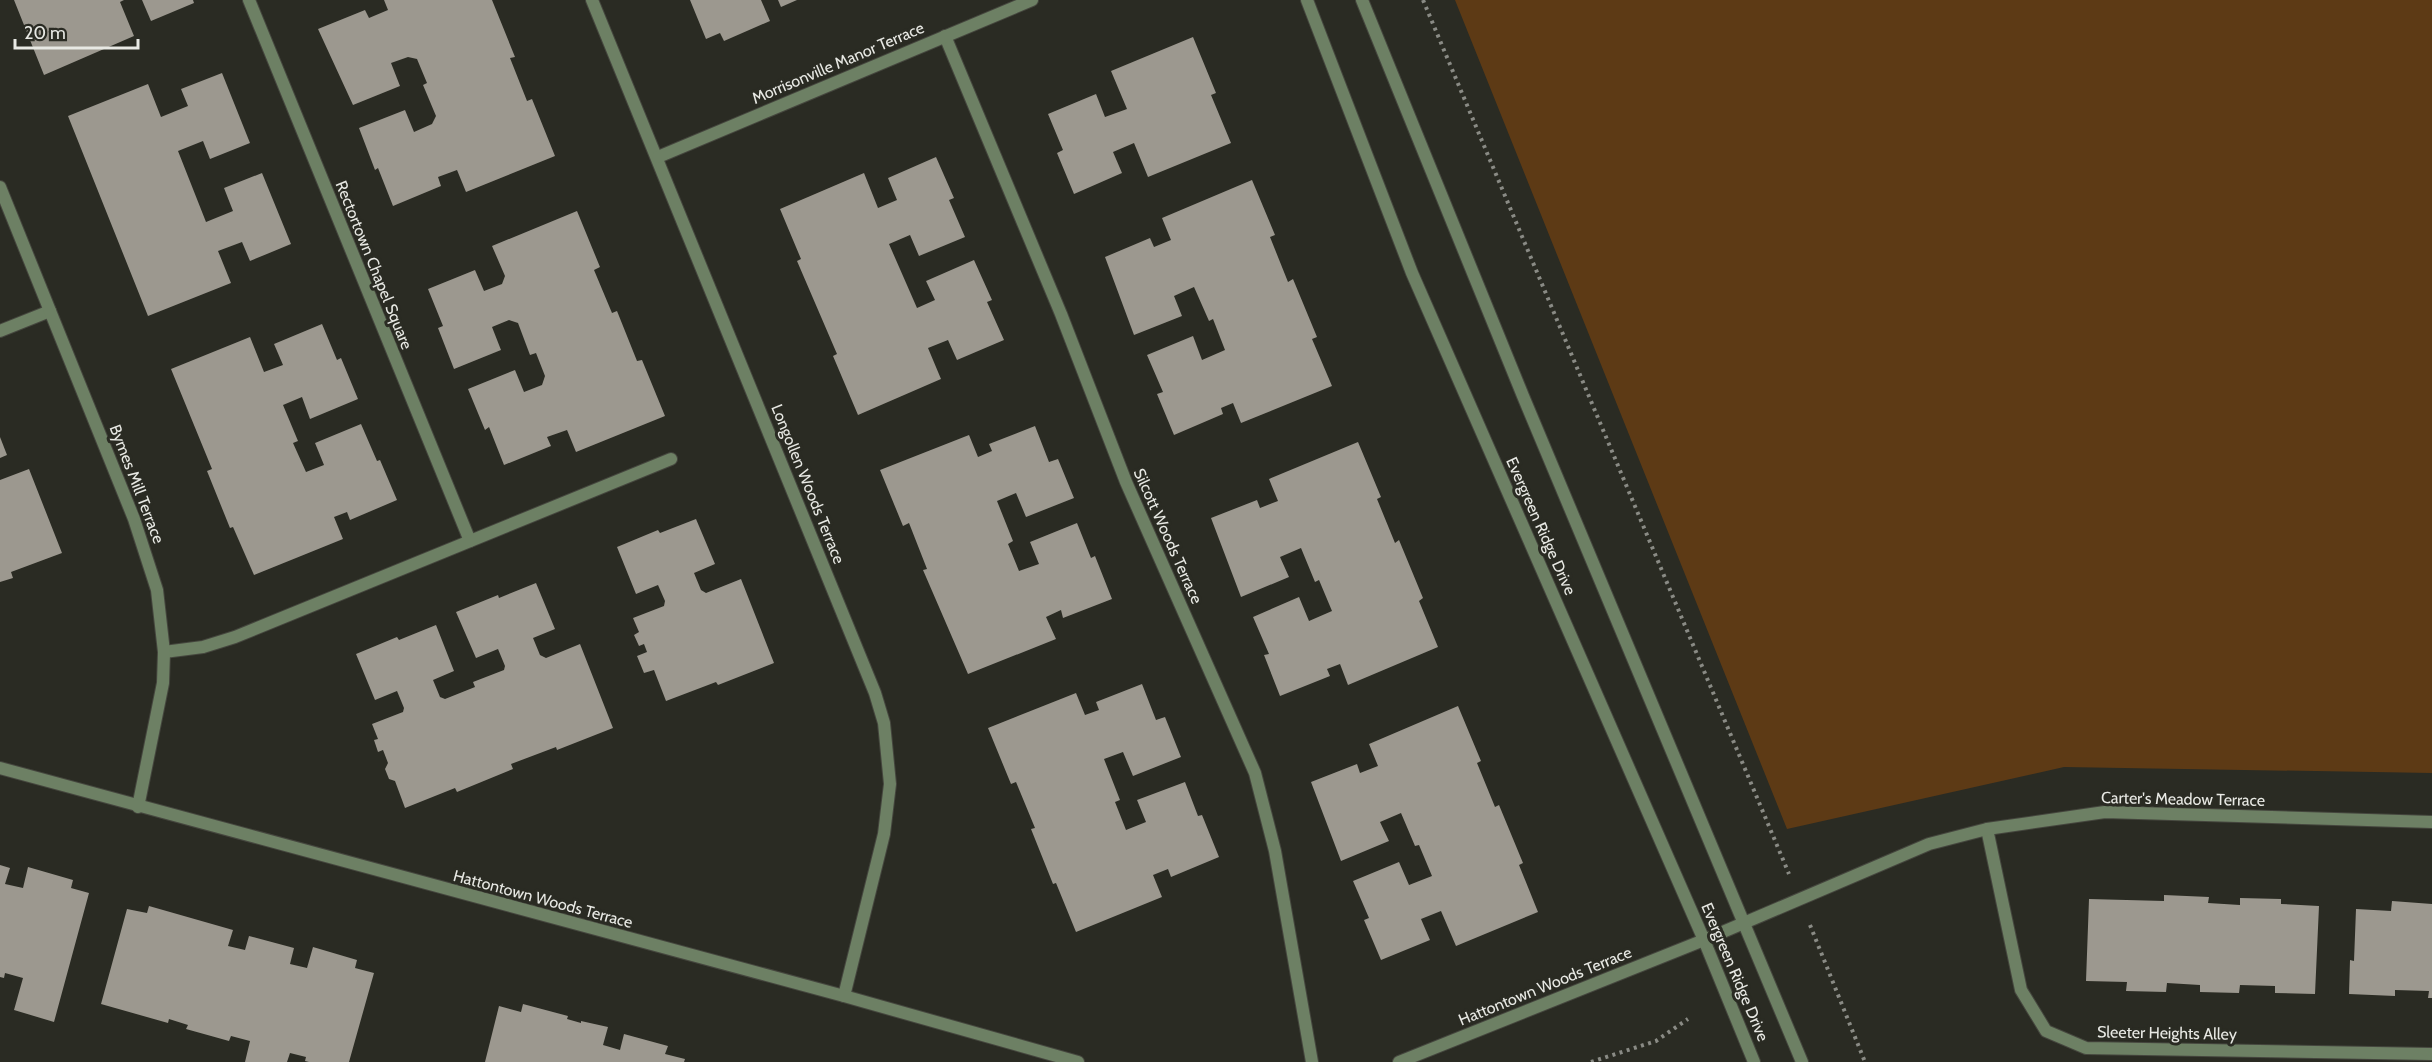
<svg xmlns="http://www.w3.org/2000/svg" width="2432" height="1062" font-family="Cabin,sans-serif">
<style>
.green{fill:#5d3a15}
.building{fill:#9c988f}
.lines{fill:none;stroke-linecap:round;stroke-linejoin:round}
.service-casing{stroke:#45463e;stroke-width:14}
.minor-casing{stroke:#45463e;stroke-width:14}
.tertiary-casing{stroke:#45463e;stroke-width:14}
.path{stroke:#8a8b85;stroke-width:4;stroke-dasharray:3 4.5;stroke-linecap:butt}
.service{stroke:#6d8064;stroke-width:12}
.minor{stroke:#6d8064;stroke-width:12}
.tertiary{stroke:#6d8064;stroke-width:12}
.labels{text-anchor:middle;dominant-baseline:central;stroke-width:6;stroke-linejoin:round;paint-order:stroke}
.street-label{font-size:16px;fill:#e8e9e4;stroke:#2a2b23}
</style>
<rect width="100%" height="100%" fill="#2a2b23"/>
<polygon class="green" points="1455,0 2432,0 2432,773 2064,767 1787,829"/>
<g class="building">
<polygon points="14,0 124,0 120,2 134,36 44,75"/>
<polygon points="142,0 193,0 194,3 151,21"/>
<polygon points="384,0 492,0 515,57 510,58 527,101 532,99 555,156 466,192 457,170 438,177 441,186 393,206 378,168 375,170 359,128 405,110 414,132 432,124 436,116 423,85 427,83 417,59 408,57 391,63 400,86 353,105 318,29 365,10 369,18 388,10"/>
<polygon points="690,0 761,0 770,21 724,41 720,33 706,39"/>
<polygon points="778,0 797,0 781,7"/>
<polygon points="1193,37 1216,93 1211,95 1231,143 1148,177 1134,143 1113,152 1122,173 1074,194 1057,153 1063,150 1048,114 1096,94 1105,117 1127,109 1111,71"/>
<polygon points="222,73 250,143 210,159 203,141 178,151 206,222 233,211 224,188 262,173 291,244 250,261 242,242 218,251 231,283 148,316 68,116 148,84 161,117 188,106 181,89"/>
<polygon points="936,157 954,198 949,200 965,237 919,256 910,235 889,244 917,308 935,300 926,281 974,260 992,300 987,302 1004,340 957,360 948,340 928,348 941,379 858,415 833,356 837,354 797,261 801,259 780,209 864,173 878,208 897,200 888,178"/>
<polygon points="1252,180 1275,235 1270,237 1288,282 1293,279 1317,337 1312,339 1332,386 1241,423 1233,403 1221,408 1223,414 1174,435 1157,394 1163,392 1147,355 1193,336 1202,360 1225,350 1213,319 1209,321 1194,287 1174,296 1182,316 1134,335 1105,257 1150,238 1154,247 1171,240 1162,218"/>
<polygon points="577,211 600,267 594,270 612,313 617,311 637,361 642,360 665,416 576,452 567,430 547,437 551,446 504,465 489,427 485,430 468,389 515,370 524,392 542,385 545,376 536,353 530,355 518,323 509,320 492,327 501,350 454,369 438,328 443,326 428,289 475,270 484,291 502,284 505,276 492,246"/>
<polygon points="322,324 337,360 341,358 358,399 310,419 302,397 283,405 298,441 293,443 306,472 324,465 315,443 361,424 377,461 380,460 397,500 350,520 347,512 334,517 343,539 254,575 233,527 230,528 207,471 212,469 171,369 250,337 264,372 283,365 274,344"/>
<polygon points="1035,426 1049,462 1058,459 1074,498 1026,517 1016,493 997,501 1013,541 1008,544 1019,571 1039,564 1030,542 1077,523 1091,558 1095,556 1112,599 1063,618 1061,610 1046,617 1056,639 968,674 923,570 927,569 909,523 903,526 880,470 969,435 978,457 992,451 989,444"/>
<polygon points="0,437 7,455 0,458"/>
<polygon points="1358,442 1381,497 1377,499 1395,543 1399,540 1423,598 1419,601 1438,647 1348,685 1340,664 1327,669 1330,676 1280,696 1264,655 1269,654 1253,617 1299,597 1309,621 1332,611 1319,580 1315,582 1301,548 1280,557 1289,577 1241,597 1211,518 1257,500 1260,508 1278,501 1269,479"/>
<polygon points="29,469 62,553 11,572 13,578 0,582 0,480"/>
<polygon points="696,519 715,564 694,573 701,590 706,593 741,579 774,663 718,685 716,682 666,701 654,670 644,673 637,656 647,652 644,644 639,646 634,635 639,632 633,618 664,606 665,601 658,585 636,594 617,547 658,530 660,533"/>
<polygon points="536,583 555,629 533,638 540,655 546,658 580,644 613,728 557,750 556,747 511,764 513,769 457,792 455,788 405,808 395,781 389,779 385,769 388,763 383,750 378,752 374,740 378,739 372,724 403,712 404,708 397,691 375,700 356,654 397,637 399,640 436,625 454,671 433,680 440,697 445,699 475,687 473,682 504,670 505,666 498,649 476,658 456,612 498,595 499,598"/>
<polygon points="1142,684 1156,720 1165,717 1181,757 1133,776 1123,752 1104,759 1120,800 1115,802 1126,830 1146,822 1137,800 1185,782 1198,816 1202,815 1219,857 1171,877 1168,869 1153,875 1162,897 1076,932 1056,883 1053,884 1031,829 1035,828 1016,782 1011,784 988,728 1076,693 1085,715 1099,710 1096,702"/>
<polygon points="1458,706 1481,761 1477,763 1495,807 1499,805 1523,863 1519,865 1538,912 1456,946 1441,911 1421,919 1430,940 1381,960 1364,920 1369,918 1353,881 1399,862 1409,885 1432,876 1419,845 1415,846 1401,813 1380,822 1389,841 1341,861 1311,782 1357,764 1360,773 1378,766 1369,744"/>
<polygon points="0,865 10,868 5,884 23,888 28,867 73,880 71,888 89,893 54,1022 14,1010 23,978 5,973 4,978 0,977"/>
<polygon points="2164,895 2209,897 2208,903 2240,905 2240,898 2281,899 2281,904 2319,906 2315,994 2275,993 2275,986 2240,985 2239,993 2200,992 2200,985 2167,983 2166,992 2126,991 2127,982 2086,981 2089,899 2164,901"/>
<polygon points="2392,901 2432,904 2432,998 2428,998 2429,991 2395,990 2395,996 2349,994 2350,960 2354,961 2356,909 2391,911"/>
<polygon points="149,906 233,930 228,946 245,950 249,936 294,948 290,964 307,968 313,947 357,960 355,968 374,973 349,1062 309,1062 305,1061 306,1057 290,1053 287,1062 245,1062 250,1041 231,1036 229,1041 186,1029 188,1025 169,1019 168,1023 101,1004 127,909 147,913"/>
<polygon points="523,1004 568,1016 567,1019 581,1023 581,1021 608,1027 603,1045 620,1050 624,1034 668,1046 665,1054 685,1059 684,1062 485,1062 499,1006 521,1012"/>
</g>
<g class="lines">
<g class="service-casing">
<g id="service">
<polyline points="249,0 470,541"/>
<polyline points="945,36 1061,314 1126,482 1255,773 1275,851 1312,1062"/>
<polyline points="0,331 50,311"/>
<polyline points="164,652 203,647 235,637 671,459"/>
</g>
</g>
<g class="minor-casing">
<g id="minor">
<polyline points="592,0 875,693 884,723 890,784 884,834 844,996"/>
<polyline points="658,157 1032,0"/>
<polyline points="0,187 134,519 157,590 164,652 163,683 138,807"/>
<polyline points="0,768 844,996 1078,1062"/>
<polyline points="1987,829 2021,990 2046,1031 2086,1048 2432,1054"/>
<polyline points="1399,1062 1704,940 1929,844 1987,829 2105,812 2432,822"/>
</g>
</g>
<g class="tertiary-casing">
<g id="tertiary">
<polyline points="1307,0 1412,273 1704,940 1754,1062"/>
<polyline points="1362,0 1523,396 1802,1062"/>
</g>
</g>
<g class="path">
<polyline points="1423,0 1789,874"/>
<polyline points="1810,925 1865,1062"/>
<polyline points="1591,1062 1656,1041 1688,1019"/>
</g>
<use href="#service" class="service"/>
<use href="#minor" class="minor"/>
<use href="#tertiary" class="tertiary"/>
</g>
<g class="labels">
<g class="street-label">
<text transform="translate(838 63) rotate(-23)">Morrisonville Manor Terrace</text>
<text transform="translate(374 265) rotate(68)">Rectortown Chapel Square</text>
<text transform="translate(137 484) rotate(69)">Bymes Mill Terrace</text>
<text transform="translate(808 484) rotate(68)">Longollen Woods Terrace</text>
<text transform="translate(1541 526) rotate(66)">Evergreen Ridge Drive</text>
<text transform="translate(1168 536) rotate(66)">Silcott Woods Terrace</text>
<text transform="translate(2183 799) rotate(1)">Carter's Meadow Terrace</text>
<text transform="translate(543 899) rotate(15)">Hattontown Woods Terrace</text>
<text transform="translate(1735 972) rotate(67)">Evergreen Ridge Drive</text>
<text transform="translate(1545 986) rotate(-22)">Hattontown Woods Terrace</text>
<text transform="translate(2167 1033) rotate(1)">Sleeter Heights Alley</text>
</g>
</g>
<path d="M15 39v9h123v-9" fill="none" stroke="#e8e9e4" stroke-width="3"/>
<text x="24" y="39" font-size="18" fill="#e8e9e4" stroke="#2a2b23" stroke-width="4.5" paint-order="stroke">20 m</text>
</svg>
